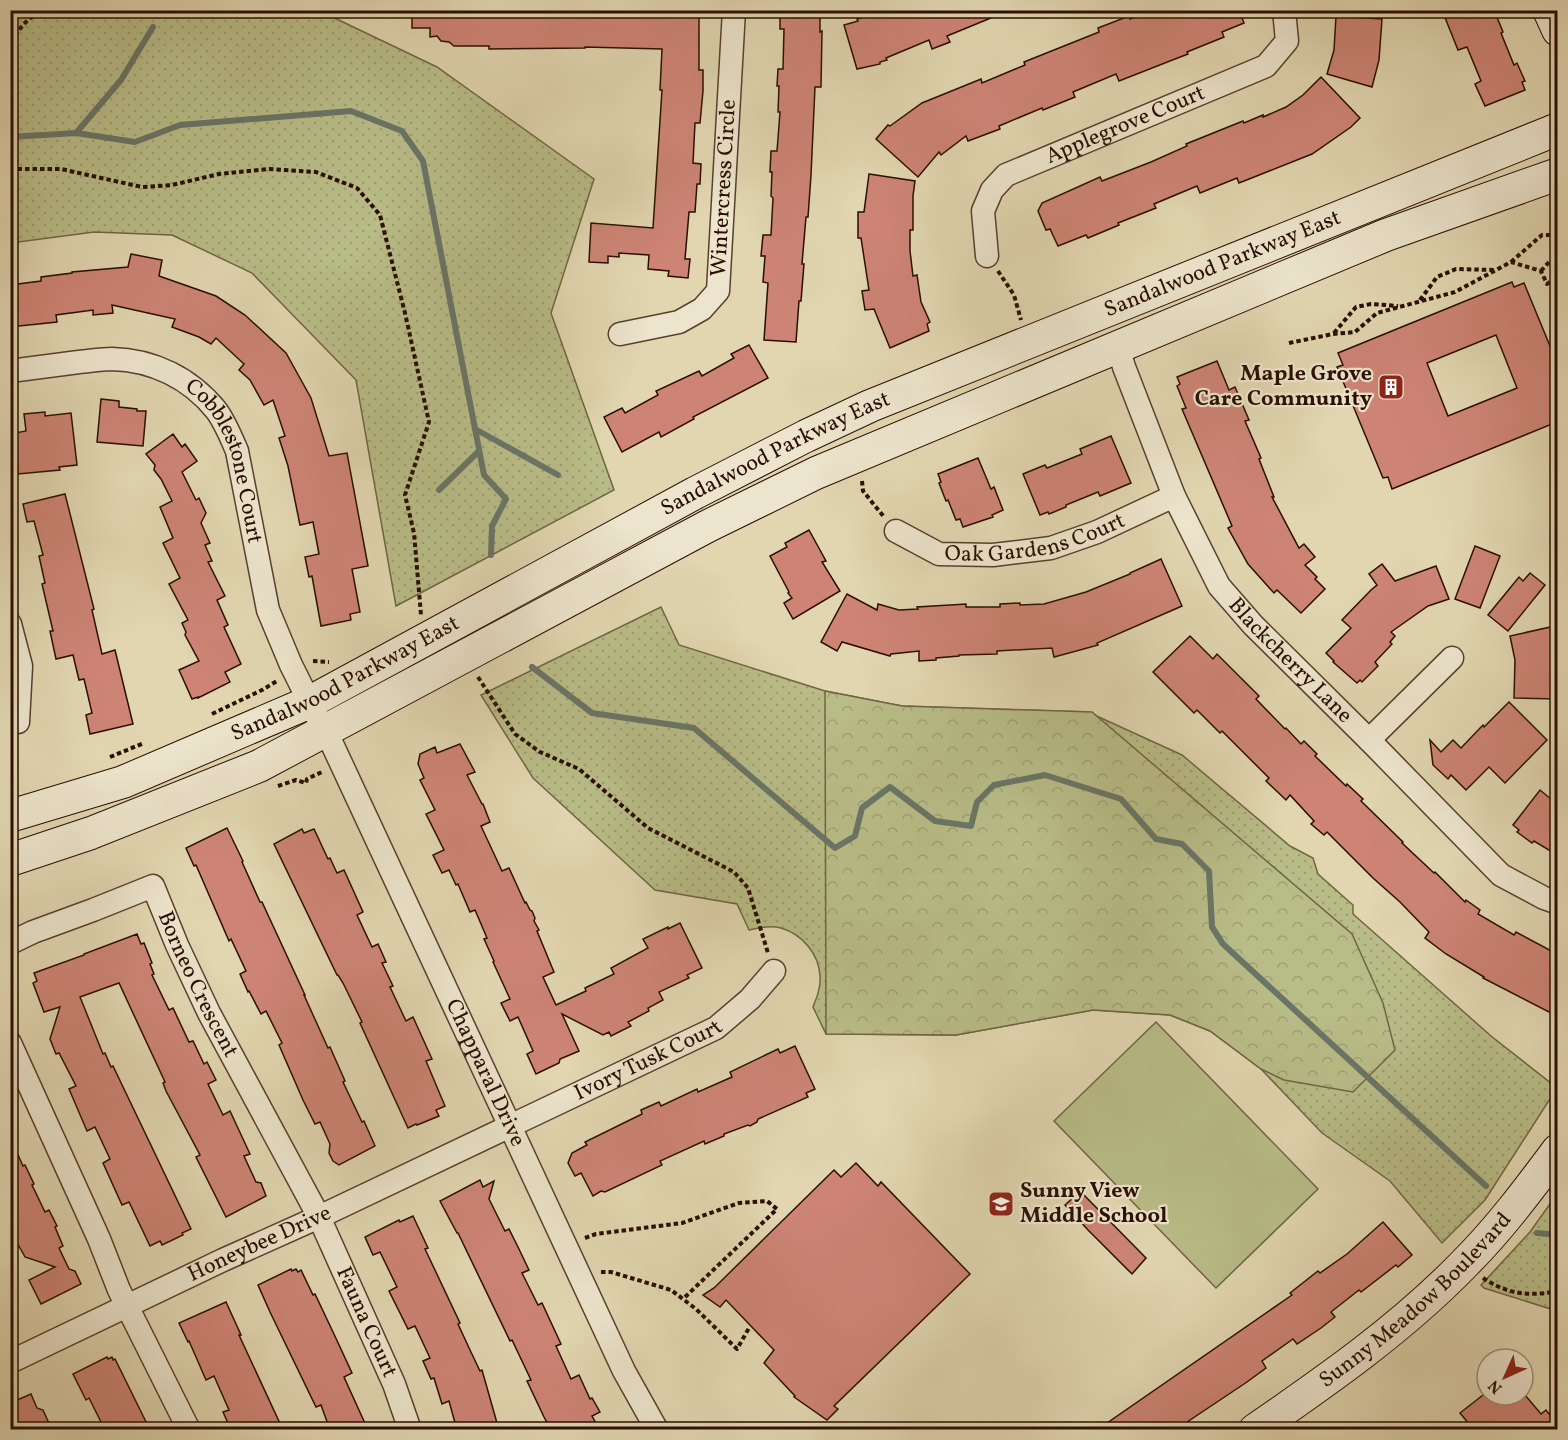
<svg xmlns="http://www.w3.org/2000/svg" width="1568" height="1440" font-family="Vollkorn,serif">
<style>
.grass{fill:url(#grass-dots);stroke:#716544;stroke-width:1.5}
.forest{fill:url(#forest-crowns);stroke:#716544;stroke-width:1.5}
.garden{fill:#b8bc87;stroke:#716544;stroke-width:1.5}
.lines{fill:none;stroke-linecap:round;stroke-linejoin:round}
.stream{stroke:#6a7567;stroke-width:6}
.building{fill:#cd8475;stroke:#2a0e01;stroke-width:1.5;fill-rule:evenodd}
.street-casing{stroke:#58402d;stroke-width:25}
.secondary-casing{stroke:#2a0e01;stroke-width:34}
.path{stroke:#2a0e01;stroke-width:4;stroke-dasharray:4.5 3;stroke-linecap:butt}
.street{stroke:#ece4cc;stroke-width:22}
.secondary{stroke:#ece4cc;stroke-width:32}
.labels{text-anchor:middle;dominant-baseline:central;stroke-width:4.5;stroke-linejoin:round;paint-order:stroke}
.street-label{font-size:22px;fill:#2a0e01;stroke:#ece4cc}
.poi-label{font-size:22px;font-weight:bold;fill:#2a0e01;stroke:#ece4cc;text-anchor:end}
</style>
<defs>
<pattern id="grass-dots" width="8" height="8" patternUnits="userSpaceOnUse" patternTransform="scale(1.5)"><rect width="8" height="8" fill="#b8bc87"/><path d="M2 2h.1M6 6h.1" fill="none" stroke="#9ea073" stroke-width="1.8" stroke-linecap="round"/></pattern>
<pattern id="forest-crowns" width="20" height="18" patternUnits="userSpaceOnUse" patternTransform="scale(1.5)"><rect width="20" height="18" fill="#b8bc87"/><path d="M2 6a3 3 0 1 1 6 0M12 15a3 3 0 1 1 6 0" fill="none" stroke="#9ea073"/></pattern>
</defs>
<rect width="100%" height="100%" fill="#e1d6b0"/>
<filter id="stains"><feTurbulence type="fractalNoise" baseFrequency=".00333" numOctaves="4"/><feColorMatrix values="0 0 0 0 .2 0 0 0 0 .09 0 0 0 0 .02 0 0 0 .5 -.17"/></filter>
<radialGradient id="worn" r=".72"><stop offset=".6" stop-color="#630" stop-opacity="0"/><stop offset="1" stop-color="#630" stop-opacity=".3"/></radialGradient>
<g class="grass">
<polygon points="10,11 320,11 437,67 594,179 551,313 614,490 396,606 356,380 252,273 172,235 94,232 11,243"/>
<path d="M661 607 679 645 825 691 902 706 1088 712 1182 755 1290 846 1313 858 1318 874 1353 905V914L1491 1036 1557 1088 1485 1200 1442 1243 1390 1181 1322 1133 1261 1069 1210 1031 1170 1015 1093 1010 956 1035 826 1034 813 1007C817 997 821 987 820 976 819 954 802 934 781 928 770 925 759 928 749 930L737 904 655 890 533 778 481 695Z"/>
<polygon points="1557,1194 1557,1311 1484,1288 1481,1285 1530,1232"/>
</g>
<polygon class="forest" points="825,691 902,706 1092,712 1352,934 1383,1003 1395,1050 1353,1092 1284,1080 1261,1069 1210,1031 1170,1015 1093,1010 956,1035 826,1034"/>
<polygon class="garden" points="1156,1022 1318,1189 1216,1288 1054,1121"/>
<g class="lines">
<g class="stream">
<polyline points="76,133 121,80 153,27"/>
<polyline points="10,137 76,133 135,142 180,125 351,111 402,131 423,161 484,475 506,499 492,526 491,555"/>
<polyline points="475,429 558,475"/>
<polyline points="439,490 479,451"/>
<polyline points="532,667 592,713 694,728 835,848 855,836 862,808 890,787 935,821 971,826 977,802 994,785 1045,775 1121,799 1156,839 1182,844 1209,871 1212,927 1223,944 1486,1186"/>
<polyline points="1537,1233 1558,1235"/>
</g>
</g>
<g class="building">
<polygon points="412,10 574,10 574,14 605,15 612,14 613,10 699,10 699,70 703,70 703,91 700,123 695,123 693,163 701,164 700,184 697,184 695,212 689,212 685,259 690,259 688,278 668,276 669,271 648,269 649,255 619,253 619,257 608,256 608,263 589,262 591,223 653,228 662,90 660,90 662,49 585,47 585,48 489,49 489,46 454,46 449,42 441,41 437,36 430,37 430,28 412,28"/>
<polygon points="780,10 820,10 820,32 822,31 821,87 815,87 811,175 808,217 806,217 802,264 804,264 801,301 799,301 796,342 764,340 768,283 763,282 765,256 761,256 763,235 771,235 773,198 771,196 772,172 770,172 771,151 777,151 780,112 778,112 779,86 777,86 778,69 783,69 784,29 780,29"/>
<polygon points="886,10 1008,10 1008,11 947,36 950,42 932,49 929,40 886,58 887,60 880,62 880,64 857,69 844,25 858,21 857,19"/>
<polygon points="1153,10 1239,10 1244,23 1222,32 1224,37 1187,52 1188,54 1175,59 1119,81 1116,74 1073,92 1075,97 1043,110 1042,108 999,126 1000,129 968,141 966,136 941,155 939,152 918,177 876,139 888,125 890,126 922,103 981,79 982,83 1025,65 1024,62 1099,32 1098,28 1129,16 1130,19"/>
<polygon points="1442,10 1494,10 1503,32 1501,33 1514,65 1517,63 1525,81 1522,82 1525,90 1485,106 1475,84 1481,81 1467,47 1458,50"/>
<polygon points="1336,16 1382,19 1379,60 1372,87 1327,74 1334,50"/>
<polygon points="1321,77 1360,118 1351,127 1312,154 1239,183 1237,178 1200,193 1197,186 1154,204 1156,208 1118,223 1119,225 1088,238 1086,235 1058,246 1050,229 1046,230 1038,211 1042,203 1100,177 1102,181 1151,162 1187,146 1186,144 1243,121 1244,123 1263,115 1263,117 1286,107 1303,95"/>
<polygon points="869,174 915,181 913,196 913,230 910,230 910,251 913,276 917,275 921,302 930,322 927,324 929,331 890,348 874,309 865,310 862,291 869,290 861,238 858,238 858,212 864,212"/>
<polygon points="131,254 162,260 159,276 216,296 245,315 286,353 311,398 329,456 347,453 368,566 352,569 360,612 350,614 351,620 321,626 312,576 309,577 305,557 319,554 313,522 300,525 288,466 279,438 285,436 273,400 264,405 250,380 239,370 244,364 216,338 211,344 199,337 172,327 175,319 112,305 113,313 93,315 93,310 56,315 57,322 10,327 10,285 41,281 41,277 72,273 72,272 128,267"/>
<path d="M1512 282 1514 287 1524 283 1557 363V422L1392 489 1388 477 1383 478 1337 367 1343 365 1338 353ZM1496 335 1517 388 1448 416 1427 363Z"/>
<polygon points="749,345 768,378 693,417 694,419 661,437 659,432 622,452 604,417 622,408 625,413 658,395 656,391 699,371 702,376 734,358 731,354"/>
<polygon points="1217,361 1229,390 1235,387 1249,420 1245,421 1261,458 1259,459 1274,497 1272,497 1299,548 1304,544 1315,557 1305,565 1317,577 1315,579 1325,589 1301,613 1277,590 1274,593 1248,564 1228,528 1232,526 1182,409 1186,408 1177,386 1180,384 1177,377"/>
<polygon points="101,399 119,401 119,407 137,409 137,411 146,411 143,446 97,442"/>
<polygon points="45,412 45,416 71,413 77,465 59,467 60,470 18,474 15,433 26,431 24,414"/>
<polygon points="173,434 182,447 185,444 197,461 182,472 196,500 199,498 206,513 201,523 210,543 205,545 212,561 208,562 225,596 217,600 228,625 224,627 241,664 225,672 230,682 198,698 198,697 192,699 179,670 199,661 185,635 186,632 182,623 188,620 169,584 180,578 163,543 173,538 160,507 172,501 161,479 154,470 155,465 146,454"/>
<polygon points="1111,436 1131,483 1100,496 1098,492 1066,505 1066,507 1049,514 1048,512 1040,515 1023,474 1045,465 1047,468 1082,454 1080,449"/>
<polygon points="978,458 991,489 994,487 1003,510 992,515 993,517 963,527 960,519 956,520 948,500 946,501 939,483 941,482 938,474"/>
<polygon points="65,494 94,609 92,610 102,654 115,650 133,724 90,734 86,715 92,713 84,679 79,680 73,655 56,659 50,631 53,631 42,584 45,583 39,556 43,555 34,521 27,522 23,504"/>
<polygon points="809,530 826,561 822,562 840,591 793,619 784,603 792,598 788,593 789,592 770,556 787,547 785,543"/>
<polygon points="1475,546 1500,556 1480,608 1455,599"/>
<polygon points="1161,559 1182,606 1097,643 1098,645 1080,650 1054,657 1052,648 997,651 997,654 959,655 959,656 936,658 936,660 919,661 919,651 891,654 890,656 842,642 837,651 821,642 847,594 877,610 878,604 899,610 918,609 917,607 950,605 966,604 966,607 1000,607 1000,604 1020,603 1020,605 1044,604 1086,592 1130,574 1130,573"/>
<polygon points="1382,564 1395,581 1436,566 1449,599 1428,606 1391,632 1395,636 1390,642 1392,644 1375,662 1378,666 1362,682 1360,680 1357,683 1333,662 1334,661 1326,653 1351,628 1342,620 1371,590 1377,585 1369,574"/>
<polygon points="1530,573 1545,585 1508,631 1488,615 1519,577 1523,581"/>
<polygon points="1555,626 1557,635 1557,699 1514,698 1515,660 1510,636"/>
<polygon points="1190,636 1213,659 1217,654 1259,696 1256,699 1285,729 1286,728 1301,744 1304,741 1317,754 1315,756 1346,786 1347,784 1363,799 1361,801 1403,842 1402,843 1434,873 1435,872 1465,902 1466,900 1480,910 1478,914 1514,935 1516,932 1557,954 1557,1014 1552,1011 1551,1013 1483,978 1484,977 1446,954 1425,938 1429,932 1400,902 1373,878 1327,832 1324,835 1311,824 1314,821 1290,795 1286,800 1266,781 1269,778 1222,731 1220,733 1197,710 1194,713 1153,672"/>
<polygon points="1509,702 1547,740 1505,783 1489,767 1466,790 1451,775 1448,779 1433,765 1430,740 1441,752 1453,740 1461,748 1483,725 1484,727"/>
<polygon points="460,744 475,772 467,775 482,804 483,804 490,822 481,826 502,871 509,868 525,903 526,902 530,910 532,911 535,918 534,921 539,930 537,931 554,972 543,977 556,1005 586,991 585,988 614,974 611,968 648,948 643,939 668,927 668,929 680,923 702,968 687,975 689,978 659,992 663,1000 648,1008 649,1011 628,1022 631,1026 611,1036 609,1032 603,1035 562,1014 579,1051 560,1059 559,1063 536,1074 527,1054 533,1051 518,1017 510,1021 501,1003 510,999 493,962 494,961 484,939 487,938 475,910 470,912 458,884 456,885 449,870 442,873 433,855 444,850 426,814 435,810 420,780 424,778 418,764 420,754 435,747 437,753"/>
<polygon points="1540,790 1557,804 1557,855 1534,841 1532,843 1517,832 1519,830 1513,825"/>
<polygon points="227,828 243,861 242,862 260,902 262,902 305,995 304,995 328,1048 330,1047 345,1081 343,1082 362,1122 364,1121 375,1146 339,1165 333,1161 329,1153 330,1144 320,1122 315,1124 303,1100 279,1045 282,1043 266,1011 261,1014 249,991 248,992 240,974 246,971 231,939 229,941 196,865 194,866 186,848"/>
<polygon points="302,829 304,833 314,829 328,859 330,858 337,873 344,870 363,912 357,915 372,947 378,944 386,962 382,963 393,986 390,987 406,1021 413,1017 432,1059 426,1061 445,1106 436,1110 439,1116 417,1125 416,1124 408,1128 360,1023 362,1022 343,983 338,975 337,975 274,844"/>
<polygon points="137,934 141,944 144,943 152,963 150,964 154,974 152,975 169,1010 173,1008 189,1042 193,1041 204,1064 207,1062 216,1080 208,1084 223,1115 230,1111 250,1154 244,1156 256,1182 261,1183 266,1196 226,1217 196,1157 200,1155 166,1091 163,1083 165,1082 119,983 80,997 103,1054 105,1053 111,1067 113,1066 191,1229 182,1233 183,1235 162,1245 160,1241 150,1246 129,1202 122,1205 103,1163 110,1159 95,1127 87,1131 69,1089 76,1086 59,1053 56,1054 50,1039 60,1007 44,1012 33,983 37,981 34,973 84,955 84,954"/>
<polygon points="795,1046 815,1089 806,1093 808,1097 758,1119 757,1122 750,1126 748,1125 724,1134 724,1136 705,1144 704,1141 660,1161 662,1165 605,1192 601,1191 593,1196 581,1173 575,1176 568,1163 572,1153 587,1145 585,1142 642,1114 641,1110 659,1102 661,1106 697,1089 698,1092 732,1077 730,1072 778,1049 780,1053"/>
<polygon points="10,1137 23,1166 25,1165 34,1184 32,1185 45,1212 49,1210 57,1226 55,1227 63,1246 59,1248 69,1269 75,1271 81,1284 41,1304 29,1280 55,1267 25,1257 10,1230"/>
<polygon points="856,1163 878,1186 881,1182 970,1274 834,1406 838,1409 827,1420 794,1397 795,1396 764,1363 774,1350 726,1300 720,1307 703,1295 714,1288 834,1170 841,1177"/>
<polygon points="480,1180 483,1187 494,1181 489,1199 505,1231 509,1229 518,1247 529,1270 522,1273 538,1305 542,1303 561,1344 556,1346 571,1379 579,1375 590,1399 592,1398 600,1412 592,1416 600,1430 551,1430 544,1417 527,1381 531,1380 512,1340 510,1341 458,1233 457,1233 440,1201"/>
<polygon points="1080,1191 1146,1258 1132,1274 1088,1230 1065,1205"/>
<polygon points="413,1216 428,1248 425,1249 460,1323 458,1324 470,1350 480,1371 482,1370 499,1430 457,1430 449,1401 442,1404 434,1378 431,1379 423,1361 430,1358 415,1326 408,1329 389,1291 397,1287 380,1252 373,1255 365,1237 399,1220 400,1222"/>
<polygon points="1383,1222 1412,1255 1398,1267 1396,1265 1361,1292 1359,1290 1331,1312 1335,1317 1321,1328 1297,1344 1293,1339 1262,1361 1266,1368 1247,1382 1175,1430 1097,1430 1292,1295 1290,1293 1318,1271 1320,1273 1347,1254"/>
<polygon points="291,1269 292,1271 296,1269 298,1272 301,1270 313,1295 315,1294 333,1332 352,1373 344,1377 368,1430 330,1430 321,1405 316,1407 270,1312 258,1285"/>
<polygon points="226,1302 241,1335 239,1335 283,1430 231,1430 223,1412 229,1410 214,1376 206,1380 189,1341 188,1342 179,1323"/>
<polygon points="107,1357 108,1359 112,1357 113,1360 115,1359 150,1430 105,1430 89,1398 86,1400 73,1374"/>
<polygon points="31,1394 37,1408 43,1410 52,1430 10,1430 10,1403"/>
<polygon points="1483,1395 1525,1395 1541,1414 1546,1410 1557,1424 1557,1430 1474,1430 1460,1413"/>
</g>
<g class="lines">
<g class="street-casing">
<g id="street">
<path id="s1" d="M987 256 983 211 992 190 1006 175 1266 66 1287 41 1284 10"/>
<path id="s2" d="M620 334 679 322 702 309 718 291 734 10"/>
<path id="s3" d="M1118 347 1124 367 1174 496 1219 586 1253 625 1369 740 1501 875 1544 898 1558 903"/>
<path id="s4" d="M10 371C33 368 56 365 79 362 90 361 101 359 112 359 153 360 190 378 216 410 225 422 231 437 237 451L268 610 291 665 316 715 326 731 624 1371 657 1430"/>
<path id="s5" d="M896 531 939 554 993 555 1051 548 1097 532 1174 496"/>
<polyline points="10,624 21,666 18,722"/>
<polyline points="1369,740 1452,658"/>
<path id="s6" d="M10 943 33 932 93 910 153 886 177 945 209 1013 319 1217 394 1384 410 1430"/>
<polyline points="10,1043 99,1239 119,1290 189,1430"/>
<path id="s7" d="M10 1362 223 1260 319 1217 716 1028 750 999 774 971"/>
</g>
</g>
<g class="secondary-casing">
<g id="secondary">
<polyline points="1549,10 1558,30"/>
<path id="s8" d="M10 816 123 782 310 702 695 493 806 436 870 406 1558 129"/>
<polyline points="10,860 91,833 259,766 708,526 816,473 1386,235 1558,174"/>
<path id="s9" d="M1255 1430C1329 1379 1402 1328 1465 1263 1499 1229 1529 1189 1558 1150"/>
</g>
</g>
<g class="path">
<path d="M10 50C15 31 26 19 43 10"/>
<polyline points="10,169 61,169 142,187 172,185 219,174 269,169 316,172 357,188 380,215 405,313 429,422 405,495 414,533 421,615"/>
<polyline points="1511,262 1542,235 1556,235 1558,237"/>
<polyline points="998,271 1014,295 1021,320"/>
<polyline points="1541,271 1558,252"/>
<polyline points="1420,300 1437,277 1456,269 1495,270"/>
<polyline points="1334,333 1356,307 1371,304 1398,306"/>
<polyline points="1289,343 1333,334 1355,332 1377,313 1455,292 1511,262 1541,271 1547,284 1558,276"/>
<polyline points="862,481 863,491 884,517"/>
<polyline points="313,661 329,662"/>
<polyline points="478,677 515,734 540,752 579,769 648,828 734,872 748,888 768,953"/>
<polyline points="212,714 262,690 277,681"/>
<polyline points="110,757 144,743"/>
<polyline points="278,786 296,780 306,783 307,779 324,771"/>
<polyline points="585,1238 596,1234 682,1223 739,1203 767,1201 777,1209 683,1299"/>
<polyline points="601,1272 611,1272 671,1290 696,1309 737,1349 749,1328"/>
<path d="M1483 1278C1507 1294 1529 1297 1558 1291"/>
</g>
<use href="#street" class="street"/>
<use href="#secondary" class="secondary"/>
</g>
<defs>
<g id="building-square" transform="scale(1.35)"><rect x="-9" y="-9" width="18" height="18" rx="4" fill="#8f2418" stroke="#ece4cc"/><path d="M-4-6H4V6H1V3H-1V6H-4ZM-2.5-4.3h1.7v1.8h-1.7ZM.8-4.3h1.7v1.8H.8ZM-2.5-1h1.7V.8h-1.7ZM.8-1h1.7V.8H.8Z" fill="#fff"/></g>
<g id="school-square" transform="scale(1.35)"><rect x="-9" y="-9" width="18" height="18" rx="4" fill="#8f2418" stroke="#ece4cc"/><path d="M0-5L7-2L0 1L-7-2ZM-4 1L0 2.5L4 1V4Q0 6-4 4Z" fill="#fff"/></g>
</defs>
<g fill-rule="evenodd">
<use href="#building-square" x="1391" y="387"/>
<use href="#school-square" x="1001" y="1204"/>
</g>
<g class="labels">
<g class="street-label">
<text stroke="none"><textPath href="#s1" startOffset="218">Applegrove Court</textPath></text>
<text stroke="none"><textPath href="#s2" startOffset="214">Wintercress Circle</textPath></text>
<text stroke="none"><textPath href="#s8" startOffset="1335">Sandalwood Parkway East</textPath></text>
<text stroke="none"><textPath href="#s8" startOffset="849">Sandalwood Parkway East</textPath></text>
<text stroke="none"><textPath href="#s4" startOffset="273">Cobblestone Court</textPath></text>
<text stroke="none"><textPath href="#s5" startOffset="147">Oak Gardens Court</textPath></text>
<text stroke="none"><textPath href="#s3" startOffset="363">Blackcherry Lane</textPath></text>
<text stroke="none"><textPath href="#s8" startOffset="363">Sandalwood Parkway East</textPath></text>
<text stroke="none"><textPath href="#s6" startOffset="262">Borneo Crescent</textPath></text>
<text stroke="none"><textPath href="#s7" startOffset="706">Ivory Tusk Court</textPath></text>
<text stroke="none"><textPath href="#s4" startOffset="942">Chapparal Drive</textPath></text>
<text stroke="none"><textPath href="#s7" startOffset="276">Honeybee Drive</textPath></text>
<text stroke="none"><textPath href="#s9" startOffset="207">Sunny Meadow Boulevard</textPath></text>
<text stroke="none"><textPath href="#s6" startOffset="640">Fauna Court</textPath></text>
</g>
<g class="poi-label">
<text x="1372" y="374">Maple Grove<tspan x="1372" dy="25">Care Community</tspan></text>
<text x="1020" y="1191" text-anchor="start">Sunny View<tspan x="1020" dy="25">Middle School</tspan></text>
</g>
</g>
<rect width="1568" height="1440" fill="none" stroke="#e1d6b0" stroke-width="36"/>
<rect x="12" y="12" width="1544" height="1416" fill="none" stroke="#2a0e01" stroke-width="3"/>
<rect x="18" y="18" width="1532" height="1404" fill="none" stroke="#2a0e01" stroke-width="1.5"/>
<g transform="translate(1505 1377) rotate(225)"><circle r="28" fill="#ece4cc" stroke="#9e8e7b" stroke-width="1.5"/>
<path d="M0-4.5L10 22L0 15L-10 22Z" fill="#8f2418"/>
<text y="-9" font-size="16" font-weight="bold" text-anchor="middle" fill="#2a0e01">N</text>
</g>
<rect width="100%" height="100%" filter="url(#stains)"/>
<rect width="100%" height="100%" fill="url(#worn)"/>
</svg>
